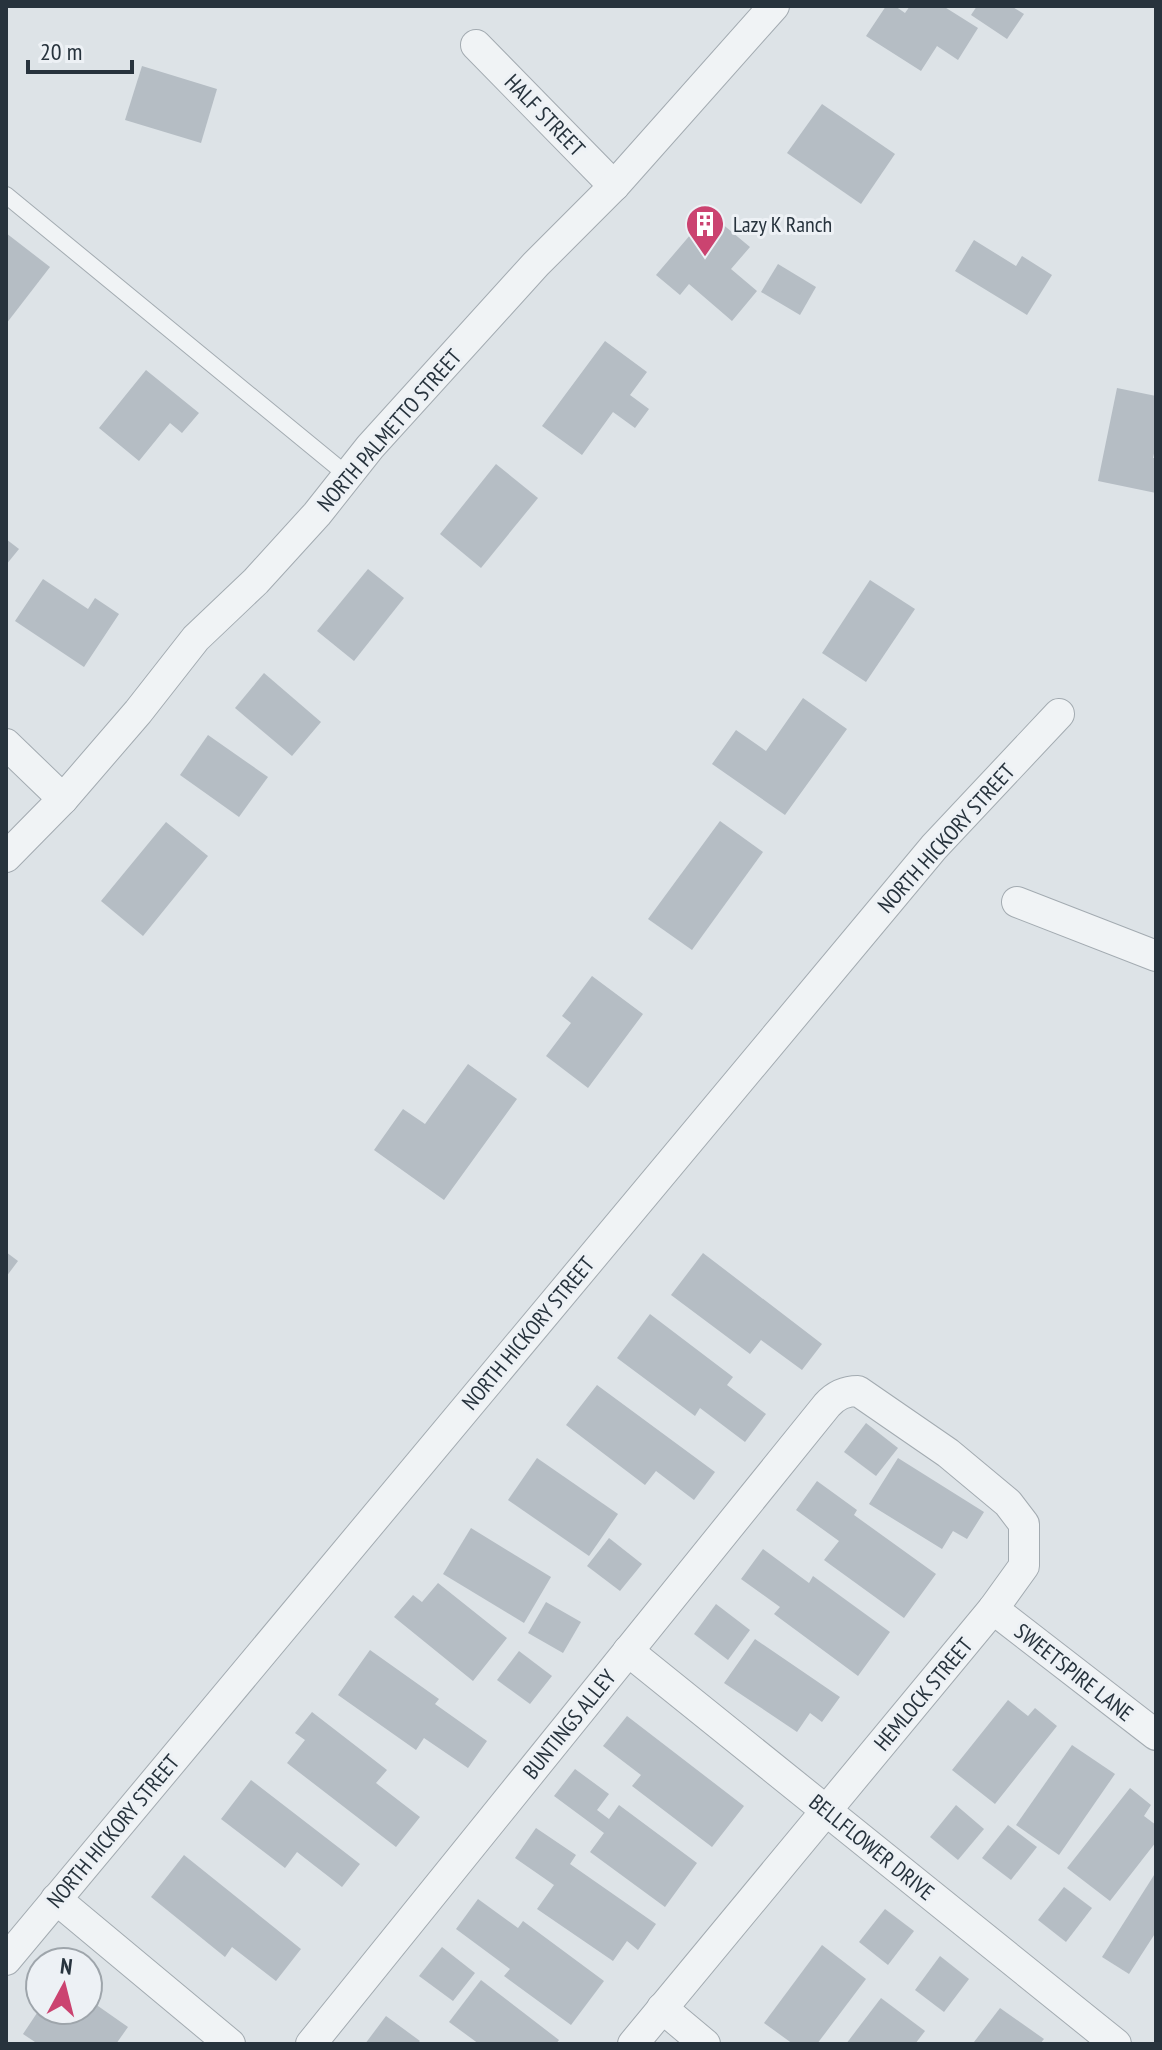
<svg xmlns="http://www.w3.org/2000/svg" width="1162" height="2050" font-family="'PT Sans Narrow',sans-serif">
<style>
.building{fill:#b5bdc4}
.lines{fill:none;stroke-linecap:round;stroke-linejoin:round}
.lane-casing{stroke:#a3abb1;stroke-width:18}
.street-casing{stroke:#a3abb1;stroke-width:32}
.lane{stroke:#f0f3f5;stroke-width:16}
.street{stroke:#f0f3f5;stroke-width:30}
.labels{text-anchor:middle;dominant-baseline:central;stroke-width:6;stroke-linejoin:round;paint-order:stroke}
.street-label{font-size:22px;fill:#27333d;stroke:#edf1f5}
.poi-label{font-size:22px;fill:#27333d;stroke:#edf1f5;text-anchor:start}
</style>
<rect width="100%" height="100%" fill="#dde3e7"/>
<g class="building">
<polygon points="886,6 895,6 905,13 910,6 943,6 978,28 958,60 937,46 921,71 866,36"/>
<polygon points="977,6 1011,6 1024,14 1007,39 971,15"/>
<polygon points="142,66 217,89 201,143 125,120"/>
<polygon points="822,104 895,154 861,204 787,153"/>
<polygon points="709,213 750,247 731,269 757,291 732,321 689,284 680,295 656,275"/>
<polygon points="6,233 50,267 6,324"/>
<polygon points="974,240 1016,266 1022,256 1052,275 1027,315 955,271"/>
<polygon points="778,264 816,287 800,315 761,292"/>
<polygon points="605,341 647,372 630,395 649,409 635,428 613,412 582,455 542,426"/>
<polygon points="146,370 199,413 182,433 170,423 139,461 99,428"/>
<polygon points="1117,388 1156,396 1156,445 1153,458 1156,458 1156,493 1098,481"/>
<polygon points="496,464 538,498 481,568 440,534"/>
<polygon points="6,539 19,549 6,565"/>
<polygon points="368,569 404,598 354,661 317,631"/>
<polygon points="43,579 88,609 95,598 119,614 84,667 15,621"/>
<polygon points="870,580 915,609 866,682 822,653"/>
<polygon points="264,673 321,722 292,756 235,708"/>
<polygon points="803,698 847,729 785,815 712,764 736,730 766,751"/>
<polygon points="208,735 268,777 239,817 180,775"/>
<polygon points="720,821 763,852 692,950 648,919"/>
<polygon points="166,822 208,856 143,936 101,901"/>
<polygon points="592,976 643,1014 588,1088 546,1056 571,1023 562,1016"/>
<polygon points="468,1064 517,1099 444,1200 374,1150 403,1109 425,1124"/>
<polygon points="6,1252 18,1261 6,1277"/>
<polygon points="703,1253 822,1344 802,1370 761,1340 750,1354 671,1295"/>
<polygon points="650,1314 733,1377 727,1385 766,1414 745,1442 700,1408 695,1416 617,1358"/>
<polygon points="597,1385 715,1472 694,1500 656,1471 645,1485 566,1425"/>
<polygon points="866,1423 898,1448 876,1476 844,1452"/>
<polygon points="537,1458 618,1514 589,1556 508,1500"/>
<polygon points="898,1458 984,1512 967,1539 953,1531 942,1549 869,1504"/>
<polygon points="817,1481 857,1510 854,1515 936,1574 904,1618 824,1560 839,1541 796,1510"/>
<polygon points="471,1528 551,1577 524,1623 443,1574"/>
<polygon points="609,1538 642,1564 620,1591 587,1566"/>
<polygon points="763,1549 809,1583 813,1576 890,1632 858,1676 774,1614 780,1607 741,1579"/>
<polygon points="438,1583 507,1638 473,1681 394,1617 413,1595 422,1602"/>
<polygon points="546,1602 581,1622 563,1653 528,1633"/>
<polygon points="716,1604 750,1630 728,1660 694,1634"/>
<polygon points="755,1639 840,1697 822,1722 810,1713 797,1732 724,1683"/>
<polygon points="370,1650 439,1699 435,1704 487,1741 468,1768 424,1738 416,1750 338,1695"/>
<polygon points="519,1651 552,1676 530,1704 497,1680"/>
<polygon points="1008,1700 1028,1716 1035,1708 1057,1726 995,1804 952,1770"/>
<polygon points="312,1712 387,1770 376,1783 420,1817 396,1847 287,1763 305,1740 295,1733"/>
<polygon points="627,1716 744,1806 712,1847 632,1786 641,1775 603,1746"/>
<polygon points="1072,1745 1115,1774 1059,1855 1016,1825"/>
<polygon points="575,1769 609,1794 597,1810 609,1819 619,1805 697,1863 665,1907 590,1852 604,1833 554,1796"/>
<polygon points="251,1780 360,1864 342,1887 297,1852 285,1868 221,1819"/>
<polygon points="1130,1788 1151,1805 1144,1816 1156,1825 1156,1842 1110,1901 1067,1868"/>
<polygon points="956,1805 984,1829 958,1860 930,1837"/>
<polygon points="1008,1825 1037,1847 1011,1880 982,1858"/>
<polygon points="536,1828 576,1855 570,1864 656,1924 638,1950 627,1941 613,1961 537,1909 554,1885 515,1858"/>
<polygon points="184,1855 301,1949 276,1981 232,1947 225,1957 151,1897"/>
<polygon points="1156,1872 1156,1932 1129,1974 1102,1957"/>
<polygon points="1064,1887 1092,1908 1066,1942 1038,1920"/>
<polygon points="478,1899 518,1928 523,1921 604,1981 571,2025 504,1976 510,1969 456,1929"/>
<polygon points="885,1909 914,1931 888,1965 859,1942"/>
<polygon points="822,1945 866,1979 817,2044 793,2044 764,2023"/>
<polygon points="442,1947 475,1973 453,2001 419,1976"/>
<polygon points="940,1956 969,1979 944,2012 915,1990"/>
<polygon points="481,1980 559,2040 556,2044 479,2044 449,2022"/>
<polygon points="881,1998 925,2031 915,2044 846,2044"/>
<polygon points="88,1999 128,2027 116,2044 38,2044 23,2034 39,2010 88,2010"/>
<polygon points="1000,2008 1044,2039 1040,2044 974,2042"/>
<polygon points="386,2016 420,2041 417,2044 365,2044"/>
</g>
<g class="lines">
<g class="lane-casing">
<polyline id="lane" points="6,195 347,475"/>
</g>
<g class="street-casing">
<g id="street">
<polyline points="476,45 614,186"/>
<polyline points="6,744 63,799"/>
<polyline points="6,857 63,799 138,712 196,638 256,581 317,514 370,447 536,264 614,186 774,6"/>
<polyline points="1017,902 1156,956"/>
<polyline points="993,1609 1156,1735"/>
<polyline points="628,1651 1116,2044"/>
<polyline points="56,1899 230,2044"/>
<polyline points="6,1960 934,847 1059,714"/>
<polyline points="662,2008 705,2044"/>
<path d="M311 2044 827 1405C836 1395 845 1391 858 1391L948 1453 1008 1503 1024 1524V1566L993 1609 633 2044"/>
</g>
</g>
<use href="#lane" class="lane"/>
<use href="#street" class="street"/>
</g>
<defs>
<g id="building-pin" transform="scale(2)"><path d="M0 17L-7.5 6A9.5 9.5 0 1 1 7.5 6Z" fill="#cb4370" stroke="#edf1f5"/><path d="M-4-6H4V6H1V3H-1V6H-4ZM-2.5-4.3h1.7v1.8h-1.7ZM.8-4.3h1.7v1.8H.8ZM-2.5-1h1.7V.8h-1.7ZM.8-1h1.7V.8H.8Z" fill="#fff"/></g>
</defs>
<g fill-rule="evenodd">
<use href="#building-pin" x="705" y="224"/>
</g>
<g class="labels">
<g class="street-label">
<text transform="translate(545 115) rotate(46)">HALF STREET</text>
<text transform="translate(389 430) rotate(-49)">NORTH PALMETTO STREET</text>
<text transform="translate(946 838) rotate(-48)">NORTH HICKORY STREET</text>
<text transform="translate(528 1333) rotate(-50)">NORTH HICKORY STREET</text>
<text transform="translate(1074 1672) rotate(38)">SWEETSPIRE LANE</text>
<text transform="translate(923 1694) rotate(-50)">HEMLOCK STREET</text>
<text transform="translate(569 1724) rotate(-51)">BUNTINGS ALLEY</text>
<text transform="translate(113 1831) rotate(-50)">NORTH HICKORY STREET</text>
<text transform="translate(872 1847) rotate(39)">BELLFLOWER DRIVE</text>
</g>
<g class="poi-label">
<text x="733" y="224">Lazy K Ranch</text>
</g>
</g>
<rect width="1162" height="2050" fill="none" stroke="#27333d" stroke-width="16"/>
<g transform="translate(64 1986) rotate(7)"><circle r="38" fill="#edf1f5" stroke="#9ea5ab" stroke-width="2"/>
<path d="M0-6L14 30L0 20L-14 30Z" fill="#cb4370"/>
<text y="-12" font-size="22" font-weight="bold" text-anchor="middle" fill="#27333d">N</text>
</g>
<path d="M28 60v12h104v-12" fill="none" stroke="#27333d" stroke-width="4"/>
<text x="40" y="60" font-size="24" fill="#27333d" stroke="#edf1f5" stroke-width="6" paint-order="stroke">20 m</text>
</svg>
